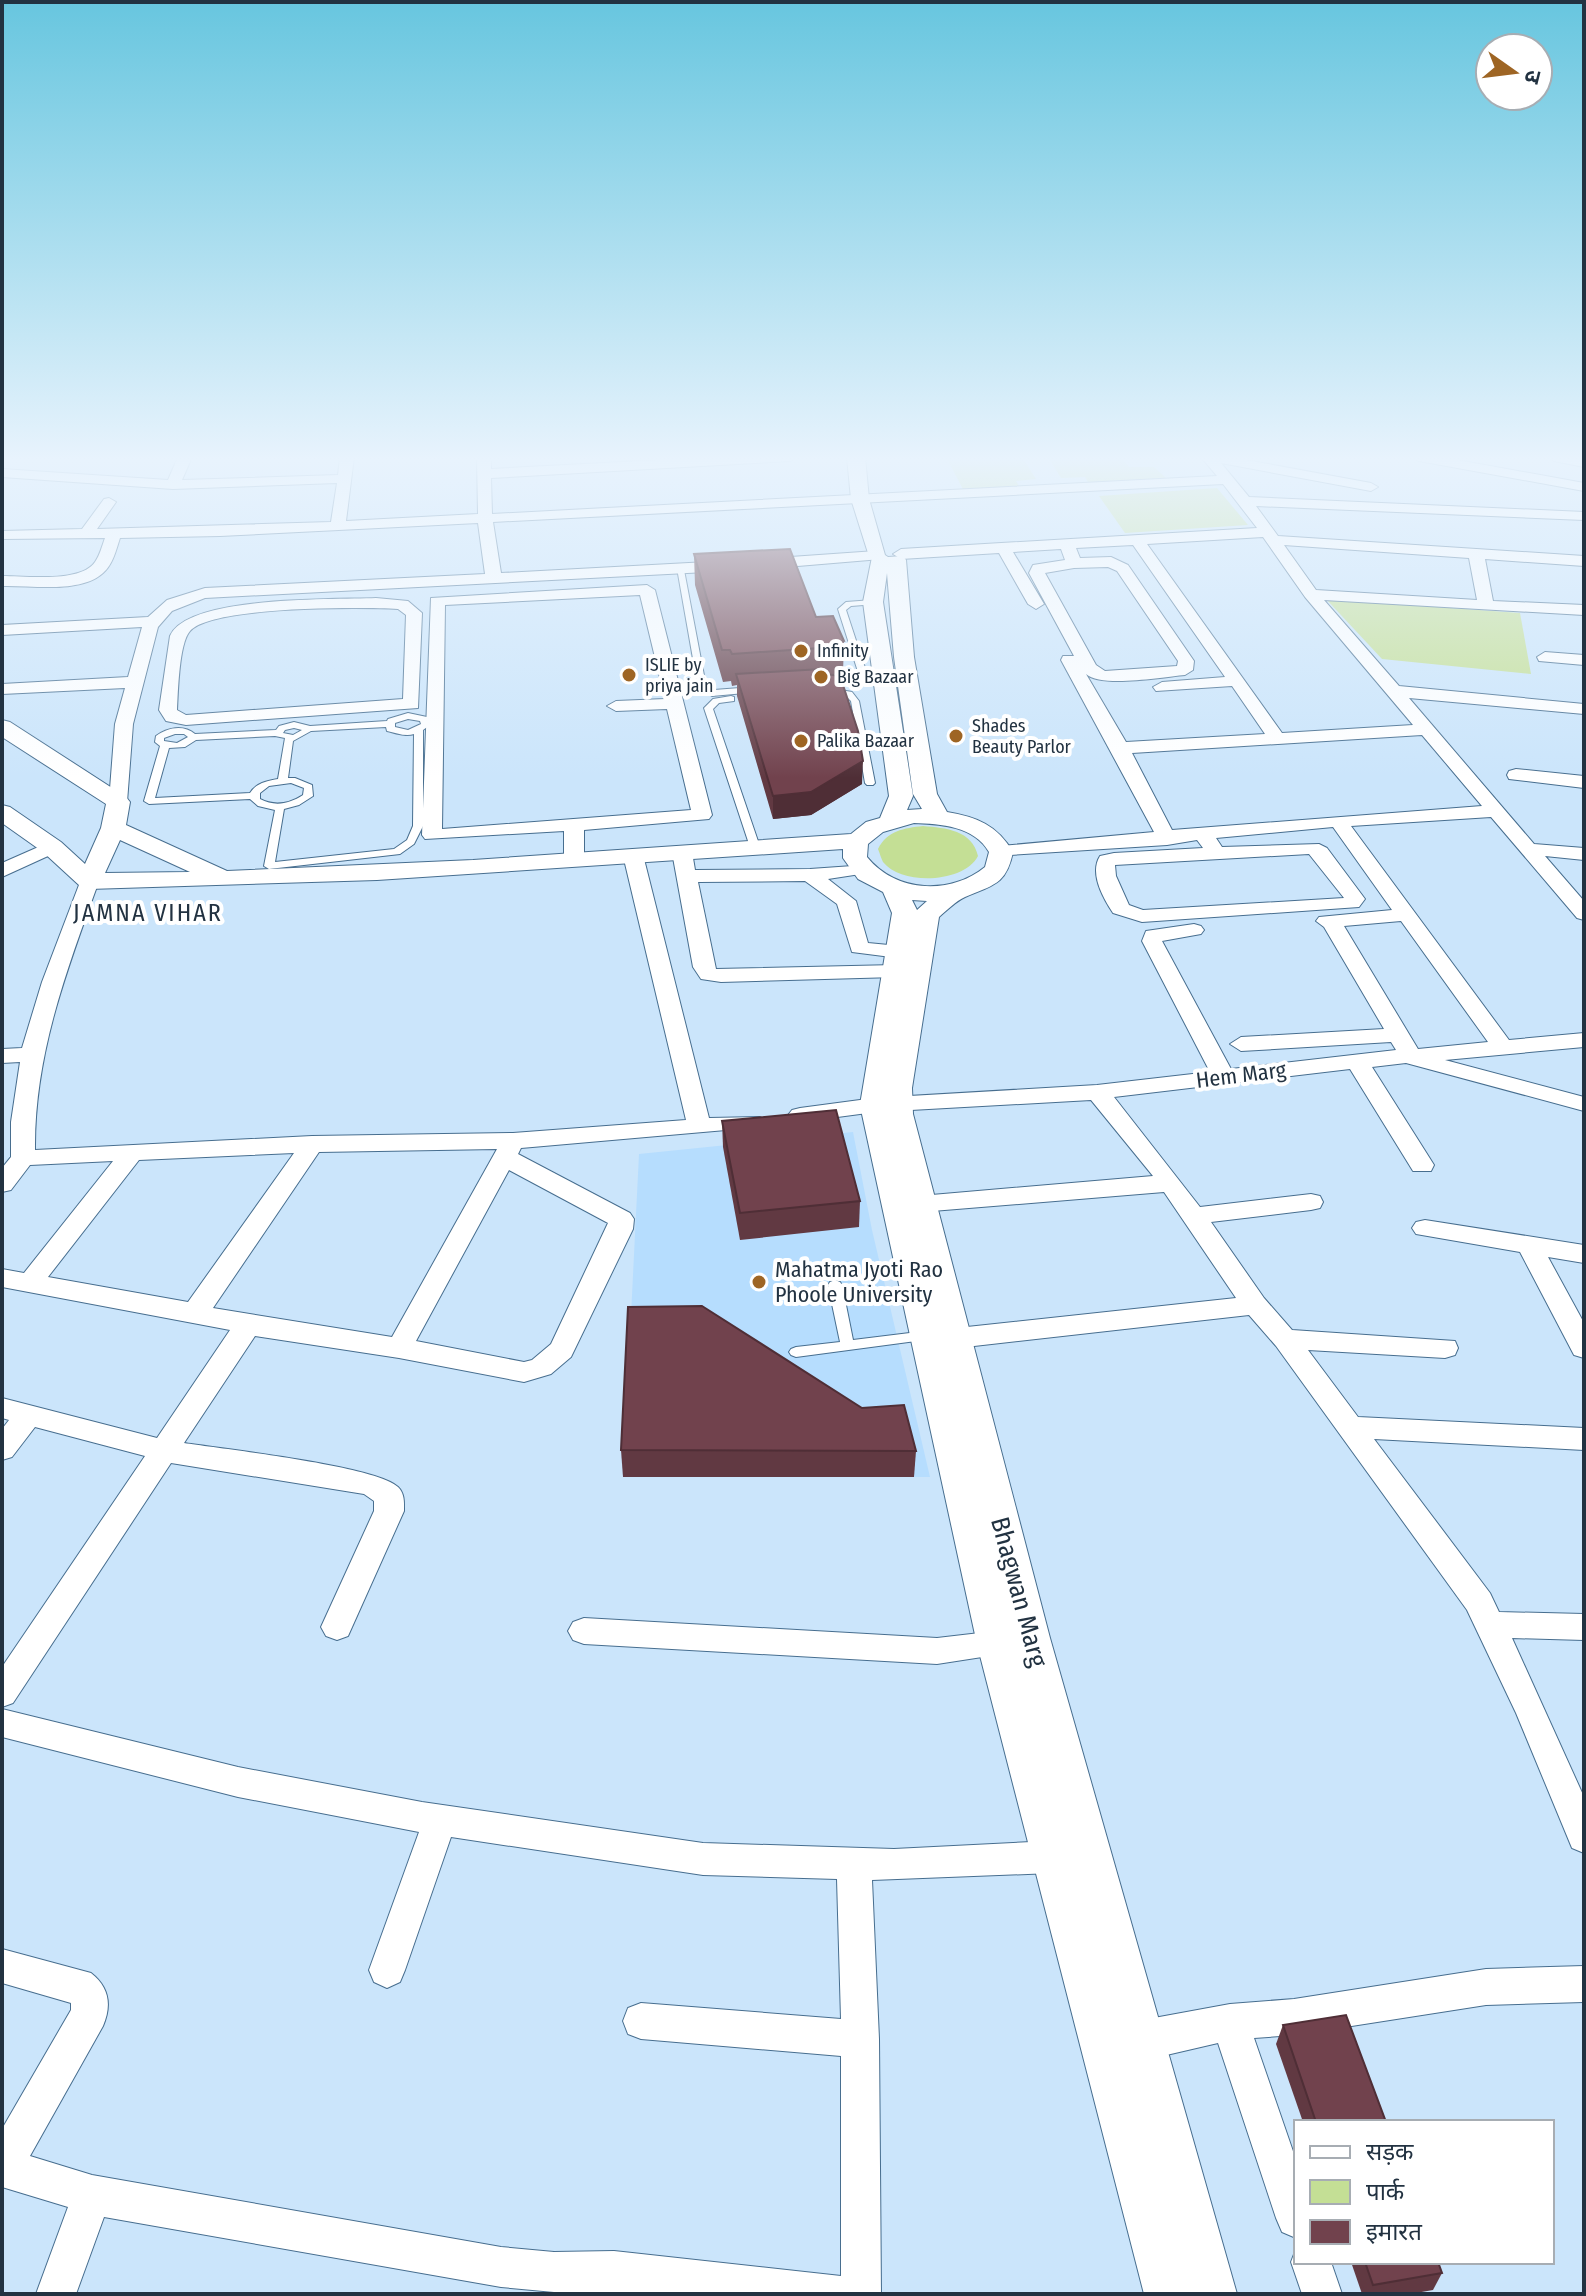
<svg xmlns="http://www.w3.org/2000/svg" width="1586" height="2296" font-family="'Fira Sans Condensed','Noto Sans Devanagari',sans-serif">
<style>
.built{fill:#b6ddfe}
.green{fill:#c4df95}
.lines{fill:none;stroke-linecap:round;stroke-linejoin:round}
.service-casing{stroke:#476e8f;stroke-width:2}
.minor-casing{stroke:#476e8f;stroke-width:2}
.tertiary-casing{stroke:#476e8f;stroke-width:2}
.secondary-casing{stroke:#476e8f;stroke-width:2}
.service{fill:#fff;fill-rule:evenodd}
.minor{fill:#fff;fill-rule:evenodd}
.tertiary{fill:#fff;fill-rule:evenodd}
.secondary{fill:#fff;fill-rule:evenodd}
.wall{fill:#613942}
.shaded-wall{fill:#4f2e36}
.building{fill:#71424d;stroke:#4f2e36;stroke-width:2}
.poi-dot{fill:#9e6524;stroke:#fff;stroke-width:3}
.labels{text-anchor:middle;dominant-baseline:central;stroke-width:8;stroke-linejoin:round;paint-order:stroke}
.far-poi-label{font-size:18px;fill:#223241;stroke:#fff;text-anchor:start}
.street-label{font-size:22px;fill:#223241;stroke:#fff}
.poi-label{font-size:22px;fill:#223241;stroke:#fff;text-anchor:start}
.neighbourhood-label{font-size:24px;letter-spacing:2px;fill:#223241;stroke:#fff}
.near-street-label{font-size:26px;fill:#223241;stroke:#fff}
</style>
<rect width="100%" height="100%" fill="#cbe5fb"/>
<polygon class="built" points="853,1132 872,1230 930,1477 623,1477 639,1154"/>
<g class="green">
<polygon points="946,457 1022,457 1036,479 1016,481 1020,488 964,491"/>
<polygon points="1048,457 1121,457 1129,467 1154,467 1166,478 1088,482 1085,477 1061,478"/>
<polygon points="1217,488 1248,525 1125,533 1099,496"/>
<polygon points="1326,599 1520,613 1531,674 1382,659"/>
<path d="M923 826C946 828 972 830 978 856 964 883 902 886 883 862 881 858 880 854 878 849 887 831 904 828 923 826Z"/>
</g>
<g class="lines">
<g class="service-casing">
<g id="service">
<polygon points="677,568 684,570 706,686 714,690 753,687 757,690 756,692 712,696 698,687"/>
<polygon points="873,600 877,602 876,604 851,606 846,610 869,680 865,683 824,687 823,685 827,682 860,678 838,609 846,602"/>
<polygon points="829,688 852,692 859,701 875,783 873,785 867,785 865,783 851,701 846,696 826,693 825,691"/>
<polygon points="731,696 734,697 734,701 719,703 713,709 760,847 755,850 750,847 704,708 713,699"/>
<path d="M408 713 427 717 430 725 423 730V826L414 844 400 854 269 869 264 866 275 810 258 806 250 799 149 804 144 801 160 746 155 742 156 736C167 728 183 724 195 734L276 730 279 726 294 722 310 726 387 721 388 719ZM408 719 420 721 421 724 408 730 395 727V723ZM386 727 387 731C396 733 406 737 414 734L413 826 407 840 394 849 275 862 284 809 299 805 313 796 312 785 295 778H288L293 741 311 731ZM294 728 302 730 293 735 283 733 285 730ZM175 734H184L188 737 177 743 164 741V738ZM275 736 285 738 278 779C267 781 256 783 250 793L155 798 169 748 185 747 196 740ZM291 783 304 788 303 795C289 804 275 807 260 799V793L269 786Z"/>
<polygon points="835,1280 840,1282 842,1285 853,1340 926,1331 931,1333 933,1336 931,1339 796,1357 791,1355 789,1352 791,1349 796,1347 840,1342 828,1285 830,1282"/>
</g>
</g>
<g class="minor-casing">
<g id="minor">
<path d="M178 457H192L182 480 338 475 340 457H354L346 521 478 514 477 457H491V469L717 457H797L790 461 491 478 492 514 1217 476 1201 457H1230L1371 483 1378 487 1371 491 1221 463 1249 497 1584 512V520L1256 506 1278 536 1584 556V566L1485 559 1493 601 1584 605V615L1324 600 1399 686 1584 704V714L1409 698 1534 844 1584 848V860L1545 856 1584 901V920L1577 918 1491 817 1351 826 1509 1040 1584 1033V1047L1445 1060 1584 1097V1111L1406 1063 1372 1067 1434 1165 1431 1171H1413L1350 1069 1114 1097 1200 1207 1311 1194 1320 1196 1323 1202 1320 1208 1311 1210 1211 1222 1264 1298 1292 1330 1455 1341 1458 1348 1455 1355 1445 1358 1308 1350 1358 1417 1584 1428V1450L1374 1439 1490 1593 1499 1612 1584 1614V1640L1512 1638 1584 1797V1853L1572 1848 1516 1713 1467 1610 1276 1346 1249 1315 939 1350 930 1347 926 1340 930 1333 939 1330 1236 1298 1164 1192 920 1212 911 1210 908 1204 911 1198 920 1196 1153 1176 1091 1100 875 1112 800 1122 792 1120 788 1115 792 1110 800 1108 875 1098 1097 1085 1210 1072 1142 941 1146 931 1194 924 1201 926 1204 930 1201 934 1162 941 1231 1069 1396 1050 1391 1042 1241 1051 1230 1044 1241 1037 1384 1029 1324 927 1316 921 1319 917 1392 910 1333 827 1216 838 1222 847 1319 844 1327 848 1365 899 1359 907 1142 922 1113 913C1103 898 1089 873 1100 856L1114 853 1203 848 1197 840 1167 845 994 856 991 852 1001 846 1154 832 1061 660 1063 656H1074L1029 573 1033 565 1065 560 1061 549 1013 552 1044 604 1036 609 1028 604 999 553 901 559 893 554 901 549 1257 528 1223 484 493 522 501 573 726 561 734 566 726 571 205 598 172 611 158 627 133 724 127 802 118 808 109 802 115 724 125 688 2 694V684L128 677 142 627 2 635V625L148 617 167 600 205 588 485 574 478 523 220 536 120 538C116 550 113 564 103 573 80 594 31 585 2 586V576C25 576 81 583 95 562 100 555 102 546 105 538L2 539V531L82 529 104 499 109 498 116 502 97 529 331 522 337 483 173 489 2 477V469L168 480ZM1263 537 1305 597 1413 725 1282 733 1147 544ZM1133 545 1225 677 1162 682 1153 687 1156 691 1232 686 1265 734 1126 742 1086 674C1101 688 1163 677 1185 675L1193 670 1194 661 1128 565 1111 557 1080 558 1076 548ZM1284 545 1469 558 1477 600 1316 590ZM1108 567 1117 571 1178 661 1177 666 1105 671 1096 665 1045 573 1074 568ZM1422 735 1482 806 1172 830 1132 753ZM1309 854 1344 898 1143 910 1129 905 1116 876 1115 865ZM1401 921 1488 1042 1418 1049 1344 926Z"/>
<polygon points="1412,457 1441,457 1584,483 1584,491 1419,461"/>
<polygon points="876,551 884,556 881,559 762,569 754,564 762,559"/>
<path d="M647 585 655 590 712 815 709 819 584 830V859L574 865 564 859V831L425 839 422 835 431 598ZM640 595 665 699 616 701 607 706 616 711 667 709 691 810 442 829 445 605Z"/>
<path d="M376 598 408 601 422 613 418 708 186 725 166 721 159 710 170 636C187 595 335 600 376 598ZM398 609 406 615 403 699 186 715 177 710C178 692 179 643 190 631 212 606 361 607 398 609Z"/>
<polygon points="1545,652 1584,655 1584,665 1539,661 1537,657"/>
<polygon points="1516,769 1584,776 1584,788 1509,779 1507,775 1509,771"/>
<polygon points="52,841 59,843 62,847 59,851 2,877 2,863"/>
<polygon points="682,846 692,852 695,870 810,869 867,865 870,869 867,873 828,879 856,901 868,943 899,946 910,952 899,958 852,952 837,904 805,881 698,882 716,969 896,965 907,971 896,977 721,982 701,979 693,967 672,852"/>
<path d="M633 849 643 855 709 1118 760 1117 764 1122 760 1127 521 1148 518 1154 630 1213 634 1219 633 1229 571 1357 551 1374 524 1382 399 1358 255 1336 184 1443C223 1449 377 1466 398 1487 405 1494 404 1503 404 1511L348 1636 337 1640 326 1636 321 1627 374 1511V1501L364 1494 171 1463 13 1703 2 1707V1667L145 1456 35 1427 12 1457 2 1460V1429L9 1420 2 1418V1398L157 1438 230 1330 2 1287V1269L24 1273 113 1161 30 1165 11 1190 2 1192V1168L11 1157V1122L20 1062 2 1063V1049L22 1048 42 982 82 877 89 875 99 881C67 969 34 1055 35 1150L312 1136 513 1133 686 1120 623 855ZM497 1149 392 1337 213 1308 319 1152ZM294 1153 188 1302 48 1277 139 1160ZM509 1170 608 1223 551 1344 532 1360 524 1362 416 1341Z"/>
<polygon points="1425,1220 1584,1245 1584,1263 1548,1257 1584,1323 1584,1358 1574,1355 1520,1252 1416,1234 1412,1228 1416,1222"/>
<polygon points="584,1618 937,1638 997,1631 1008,1635 1013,1644 1008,1653 937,1664 584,1644 573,1640 568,1631 573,1622"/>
<path d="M2 1709 238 1767 422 1802 703 1843 894 1849 1052 1841 1064 1846 1069 1857 1064 1868 1052 1873 872 1880 879 2039 881 2294H640L554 2292 501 2287 104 2217 76 2294H36L68 2207 2 2187V2129L71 2010V2003L2 1983V1949L91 1973C109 1987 112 2005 103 2026L30 2156 92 2175 501 2247 554 2252 614 2251 841 2276V2056L641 2039 628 2034 623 2021 628 2008 641 2003 841 2019 837 1879 703 1875 451 1837 405 1970 400 1982 387 1988 374 1982 369 1970 419 1832 238 1797 2 1737Z"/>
<polygon points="1584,1966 1584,2002 1486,2005 1294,2035 1254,2038 1296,2160 1296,2238 1282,2232 1276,2218 1218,2043 1132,2063 1119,2057 1113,2044 1119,2031 1143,2020 1230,2004 1294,1999 1486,1969"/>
<polygon points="1296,2249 1296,2262 1331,2262 1342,2294 1302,2294 1291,2262"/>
</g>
</g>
<g class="tertiary-casing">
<path id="tertiary" d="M847 457H865L869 499 885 555 888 557 903 556 906 560 914 657 937 794 947 812C977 817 997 825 1013 852 1006 885 993 885 965 897 956 901 947 910 939 917L912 1088 913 1114 1050 1638 1237 2294H1144L977 1644 860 1105 892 913 883 892 858 879 843 858V849L377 880 89 889 80 886 43 852 2 823V805L10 807 61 842 85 864 101 828 106 804 2 737V720L10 722 126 797 130 802 126 825 227 871 473 860 851 834 866 822 880 818 889 796 863 602 872 557 868 553 851 499ZM887 573 894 657 913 794 922 809 907 810 913 796 883 602ZM914 823C941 824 974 826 989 852L985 867C951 895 896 893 867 857L868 844 883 832ZM120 840 190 872 105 873ZM912 900 927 901 917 910Z"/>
</g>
<g class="secondary-casing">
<polygon id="secondary" points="1551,457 1584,457 1584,467 1554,461"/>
</g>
<use href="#service" class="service"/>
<use href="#minor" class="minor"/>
<use href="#tertiary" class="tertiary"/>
<use href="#secondary" class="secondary"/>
</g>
<g class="wall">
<polygon points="694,554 816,617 844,641 843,673 834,674 834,675 862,784 811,815 773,819 737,696 737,685 732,686 731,681 723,682 695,585"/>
<polygon points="722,1121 860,1201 859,1227 740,1240 723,1147"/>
<polygon points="621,1450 916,1451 914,1477 623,1477"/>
<polygon points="1283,2025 1386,2122 1303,2122 1276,2044"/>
<polygon points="1351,2262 1438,2262 1442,2273 1433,2290 1410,2294 1362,2294"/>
</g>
<polygon class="shaded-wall" points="863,761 862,784 811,815 773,819 773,796"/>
<g class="building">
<polygon points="790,549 816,617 833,616 844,641 833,642 834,647 732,654 730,650 722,650 694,554"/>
<polygon points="822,669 826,674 840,676 858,731 863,761 811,792 773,796 736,674"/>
<polygon points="836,1110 860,1201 740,1213 722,1121"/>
<polygon points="702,1306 862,1408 904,1405 916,1451 621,1450 628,1307"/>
<polygon points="1346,2015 1386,2122 1316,2122 1283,2025"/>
<polygon points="1365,2262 1438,2262 1442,2273 1373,2285"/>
</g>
<linearGradient id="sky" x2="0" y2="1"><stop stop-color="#67c6df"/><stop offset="0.59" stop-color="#e8f3fd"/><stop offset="1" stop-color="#e8f3fd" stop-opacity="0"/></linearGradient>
<rect width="1586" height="778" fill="url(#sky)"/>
<g class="poi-dot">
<circle cx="801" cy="651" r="8"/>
<circle cx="629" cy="675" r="8"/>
<circle cx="821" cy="677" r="8"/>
<circle cx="956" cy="736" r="8"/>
<circle cx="801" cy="741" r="8"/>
<circle cx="759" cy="1282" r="8"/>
</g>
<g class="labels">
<g class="far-poi-label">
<text x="817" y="651">Infinity</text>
<text x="645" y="665">ISLIE by<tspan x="645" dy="21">priya jain</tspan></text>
<text x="837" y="677">Big Bazaar</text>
<text x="972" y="726">Shades<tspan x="972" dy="21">Beauty Parlor</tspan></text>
<text x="817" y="741">Palika Bazaar</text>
</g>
<g class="street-label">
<text transform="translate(1241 1075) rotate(-7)">Hem Marg</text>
</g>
<g class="poi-label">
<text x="775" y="1269">Mahatma Jyoti Rao<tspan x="775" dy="25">Phoole University</tspan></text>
</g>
<g class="neighbourhood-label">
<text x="148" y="913">JAMNA VIHAR</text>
</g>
<g class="near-street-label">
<text transform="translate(1019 1592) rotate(75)">Bhagwan Marg</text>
</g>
</g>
<rect width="1586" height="2296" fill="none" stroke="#223241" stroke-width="8"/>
<rect x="1294" y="2120" width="260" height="144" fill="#ffffff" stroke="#a7adb3" stroke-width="2"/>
<rect x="1310" y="2146" width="40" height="12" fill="#ffffff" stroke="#a7adb3" stroke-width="2"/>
<text x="1366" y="2160" font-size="24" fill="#223241">सड़क</text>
<rect x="1310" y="2180" width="40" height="24" fill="#c4df95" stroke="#a7adb3" stroke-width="2"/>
<text x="1366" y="2200" font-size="24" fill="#223241">पार्क</text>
<rect x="1310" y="2220" width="40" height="24" fill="#71424d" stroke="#a7adb3" stroke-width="2"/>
<text x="1366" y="2240" font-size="24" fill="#223241">इमारत</text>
<g transform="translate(1514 72) rotate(104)"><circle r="38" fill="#ffffff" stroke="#a7adb3" stroke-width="2"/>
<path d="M0-6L14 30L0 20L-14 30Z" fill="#9e6524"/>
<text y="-12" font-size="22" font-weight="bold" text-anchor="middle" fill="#223241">उ</text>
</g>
</svg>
